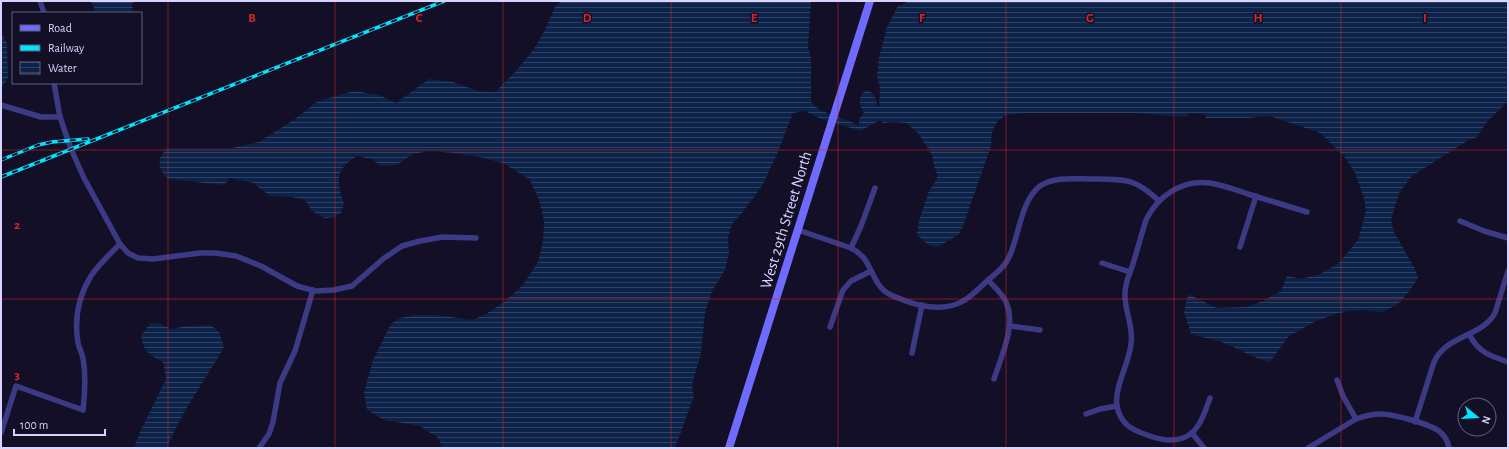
<svg xmlns="http://www.w3.org/2000/svg" width="1509" height="449" font-family="'Alegreya Sans',sans-serif">
<style>
.water{fill:url(#water-rules)}
.lines{fill:none;stroke-linecap:round;stroke-linejoin:round}
.street{stroke:#3d3a85;stroke-width:5.5}
.secondary{stroke:#6f6bff;stroke-width:8}
.rail-casing{stroke:#00e5ff;stroke-width:3.5}
.rail{stroke:#130f26;stroke-width:2;stroke-dasharray:6;stroke-linecap:butt}
.grid{fill:none;stroke:#d62828;stroke-width:1;stroke-opacity:0.55}
.labels{text-anchor:middle;dominant-baseline:central;stroke-width:3;stroke-linejoin:round;paint-order:stroke}
.street-label{font-size:16px;fill:#d9d4ff;stroke:#130f26}
.grid-label{font-size:13px;text-anchor:middle;font-weight:bold;fill:#d62828;stroke:#130f26;stroke-width:3;stroke-linejoin:round;paint-order:stroke}
</style>
<defs>
<pattern id="water-rules" width="6" height="5" patternUnits="userSpaceOnUse"><rect width="6" height="5" fill="#0c2248"/><path d="M0 2.5h6" fill="none" stroke="#2f4163"/></pattern>
</defs>
<rect width="100%" height="100%" fill="#130f26"/>
<g class="water">
<polygon points="91,1 134,1 132,5 133,13 96,13"/>
<path d="M561 1H811L808 47 811 59V102L820 110 859 125V119L864 113C858 106 858 95 866 90 874 92 877 99 877 106H879L880 88 877 76 879 57 887 27 898 6 909 1H1508V101L1487 122 1476 138 1467 141 1412 176 1399 193 1391 220 1394 232 1415 269 1418 278 1409 292 1397 305 1382 312 1359 310 1338 313 1316 321 1289 336 1270 362C1254 359 1240 349 1224 343 1215 339 1201 338 1191 334L1184 312 1188 294 1217 308 1246 307 1263 301 1281 291 1287 276 1301 279 1320 274 1339 263 1358 240 1366 211 1364 198 1355 173 1344 156 1320 133 1270 116 1247 118H1206L1204 114 1188 113 1187 117 1133 113H1027L1007 115 998 120 992 132 991 146 963 226 959 234 940 246 936 247 930 246 919 237 917 233 919 221 929 191 937 179V174L934 166 932 155 918 133 906 123 893 122 883 123 880 120 861 131 821 119 805 111 793 113 777 154 762 186 742 213 732 224 728 238 729 254 725 270 712 291 705 313 701 353 692 385 694 396 675 448H443L438 438 420 426 384 420 367 410 364 393 373 360 391 324 400 318 416 315H435L473 320 486 314 503 303 523 285 538 262 543 241 544 221 539 200 530 180 505 164 485 158 454 153 429 151 413 154 397 165 382 166 371 159 357 156C335 169 336 182 344 204L341 213 334 217 325 218 312 211 305 200 292 197 270 196 253 183 230 178 224 185 168 179C158 169 156 159 167 148H232L259 142 295 119 318 101 354 91 379 95 396 103 429 79 453 82 477 91 495 92 517 70 534 49 545 30 555 7Z"/>
<polygon points="1,31 7,44 8,78 5,83 1,87"/>
<path d="M158 323 172 329 187 326 211 325 219 332 224 347C205 381 181 412 167 448H134L140 432 166 379 163 362C148 354 143 351 141 335L150 324Z"/>
</g>
<g class="lines">
<g class="street">
<polyline points="40,1 44,13"/>
<polyline points="54,83 60,117 71,149 84,178 120,244 128,253 138,258 153,259 200,253 215,253 236,256 261,266 297,286 315,291 334,290 352,286 383,259 402,246 420,241 443,237 476,238"/>
<polyline points="1,105 41,117 60,117"/>
<polyline points="1460,221 1484,231 1508,238"/>
<path d="M798 230 851 248C855 250 859 253 863 257 873 269 875 288 891 295 913 305 941 314 963 301 972 296 979 288 987 281 995 274 1006 266 1010 255 1019 234 1022 199 1040 186 1055 176 1076 179 1093 179 1124 179 1135 178 1159 201"/>
<polyline points="1240,247 1256,196"/>
<polyline points="851,248 861,226 875,188"/>
<polyline points="1102,263 1130,272"/>
<path d="M988 280C994 287 1002 293 1006 302 1017 324 1001 357 994 379"/>
<polyline points="1010,326 1040,330"/>
<polyline points="830,327 843,290 851,281 871,271"/>
<path d="M1469 334C1478 352 1490 356 1508 362"/>
<polyline points="912,353 922,305"/>
<polyline points="1337,380 1343,396 1356,419"/>
<path d="M1210 398C1205 411 1201 427 1189 435 1184 438 1178 440 1172 440 1161 441 1135 432 1127 425 1122 420 1118 413 1117 406 1114 387 1129 364 1131 344 1134 327 1124 310 1125 293 1125 284 1129 275 1132 267 1137 251 1141 236 1146 220 1158 196 1182 179 1210 183 1223 185 1236 190 1248 194 1268 200 1287 206 1307 212"/>
<polyline points="1086,414 1100,409 1117,406"/>
<path d="M1415 422 1434 362C1446 335 1482 337 1495 313L1508 271"/>
<path d="M1 433 16 386 83 410C85 393 86 375 83 358 82 353 79 348 78 343 74 319 78 297 91 276 99 264 110 254 120 244"/>
<polyline points="1192,433 1204,448"/>
<polyline points="259,448 269,434 273,422 280,383 295,351 313,290"/>
<path d="M1308 448 1356 419C1364 416 1372 414 1380 414 1393 414 1431 424 1440 432 1445 436 1448 442 1449 448"/>
</g>
<polyline class="secondary" points="729,448 870,1"/>
<g class="rail-casing">
<g id="rail">
<polyline points="1,160 38,145 52,142 88,139"/>
<polyline points="1,177 444,1"/>
</g>
</g>
<use href="#rail" class="rail"/>
</g>
<path class="grid" d="M168 1V448M335 1V448M503 1V448M671 1V448M838 1V448M1006 1V448M1174 1V448M1341 1V448M1 150H1508M1 299H1508"/>
<g class="labels">
<g class="street-label">
<text transform="translate(786 220) rotate(-73)">West 29th Street North</text>
</g>
</g>
<g class="grid-label">
<text x="252" y="22">B</text>
<text x="419" y="22">C</text>
<text x="587" y="22">D</text>
<text x="754" y="22">E</text>
<text x="922" y="22">F</text>
<text x="1090" y="22">G</text>
<text x="1258" y="22">H</text>
<text x="1425" y="22">I</text>
<text x="17" y="229">2</text>
<text x="17" y="379">3</text>
</g>
<rect width="1509" height="449" fill="none" stroke="#d9d4ff" stroke-width="4"/>
<rect x="12" y="12" width="130" height="72" fill="#130f26" stroke="#625e7d"/>
<rect x="20" y="25" width="20" height="6" fill="#6f6bff" stroke="#625e7d"/>
<text x="48" y="32" font-size="12" fill="#d9d4ff">Road</text>
<rect x="20" y="45" width="20" height="6" fill="#00e5ff" stroke="#625e7d"/>
<text x="48" y="52" font-size="12" fill="#d9d4ff">Railway</text>
<rect x="20" y="62" width="20" height="12" fill="url(#water-rules)" stroke="#625e7d"/>
<text x="48" y="72" font-size="12" fill="#d9d4ff">Water</text>
<g transform="translate(1477 417) rotate(108)"><circle r="19" fill="#130f26" stroke="#625e7d"/>
<path d="M0-3L7 15L0 10L-7 15Z" fill="#00e5ff"/>
<text y="-6" font-size="11" font-weight="bold" text-anchor="middle" fill="#d9d4ff">N</text>
</g>
<path d="M14 429v6h91v-6" fill="none" stroke="#d9d4ff" stroke-width="2"/>
<text x="20" y="429" font-size="12" fill="#d9d4ff" stroke="#130f26" stroke-width="3" paint-order="stroke">100 m</text>
</svg>
